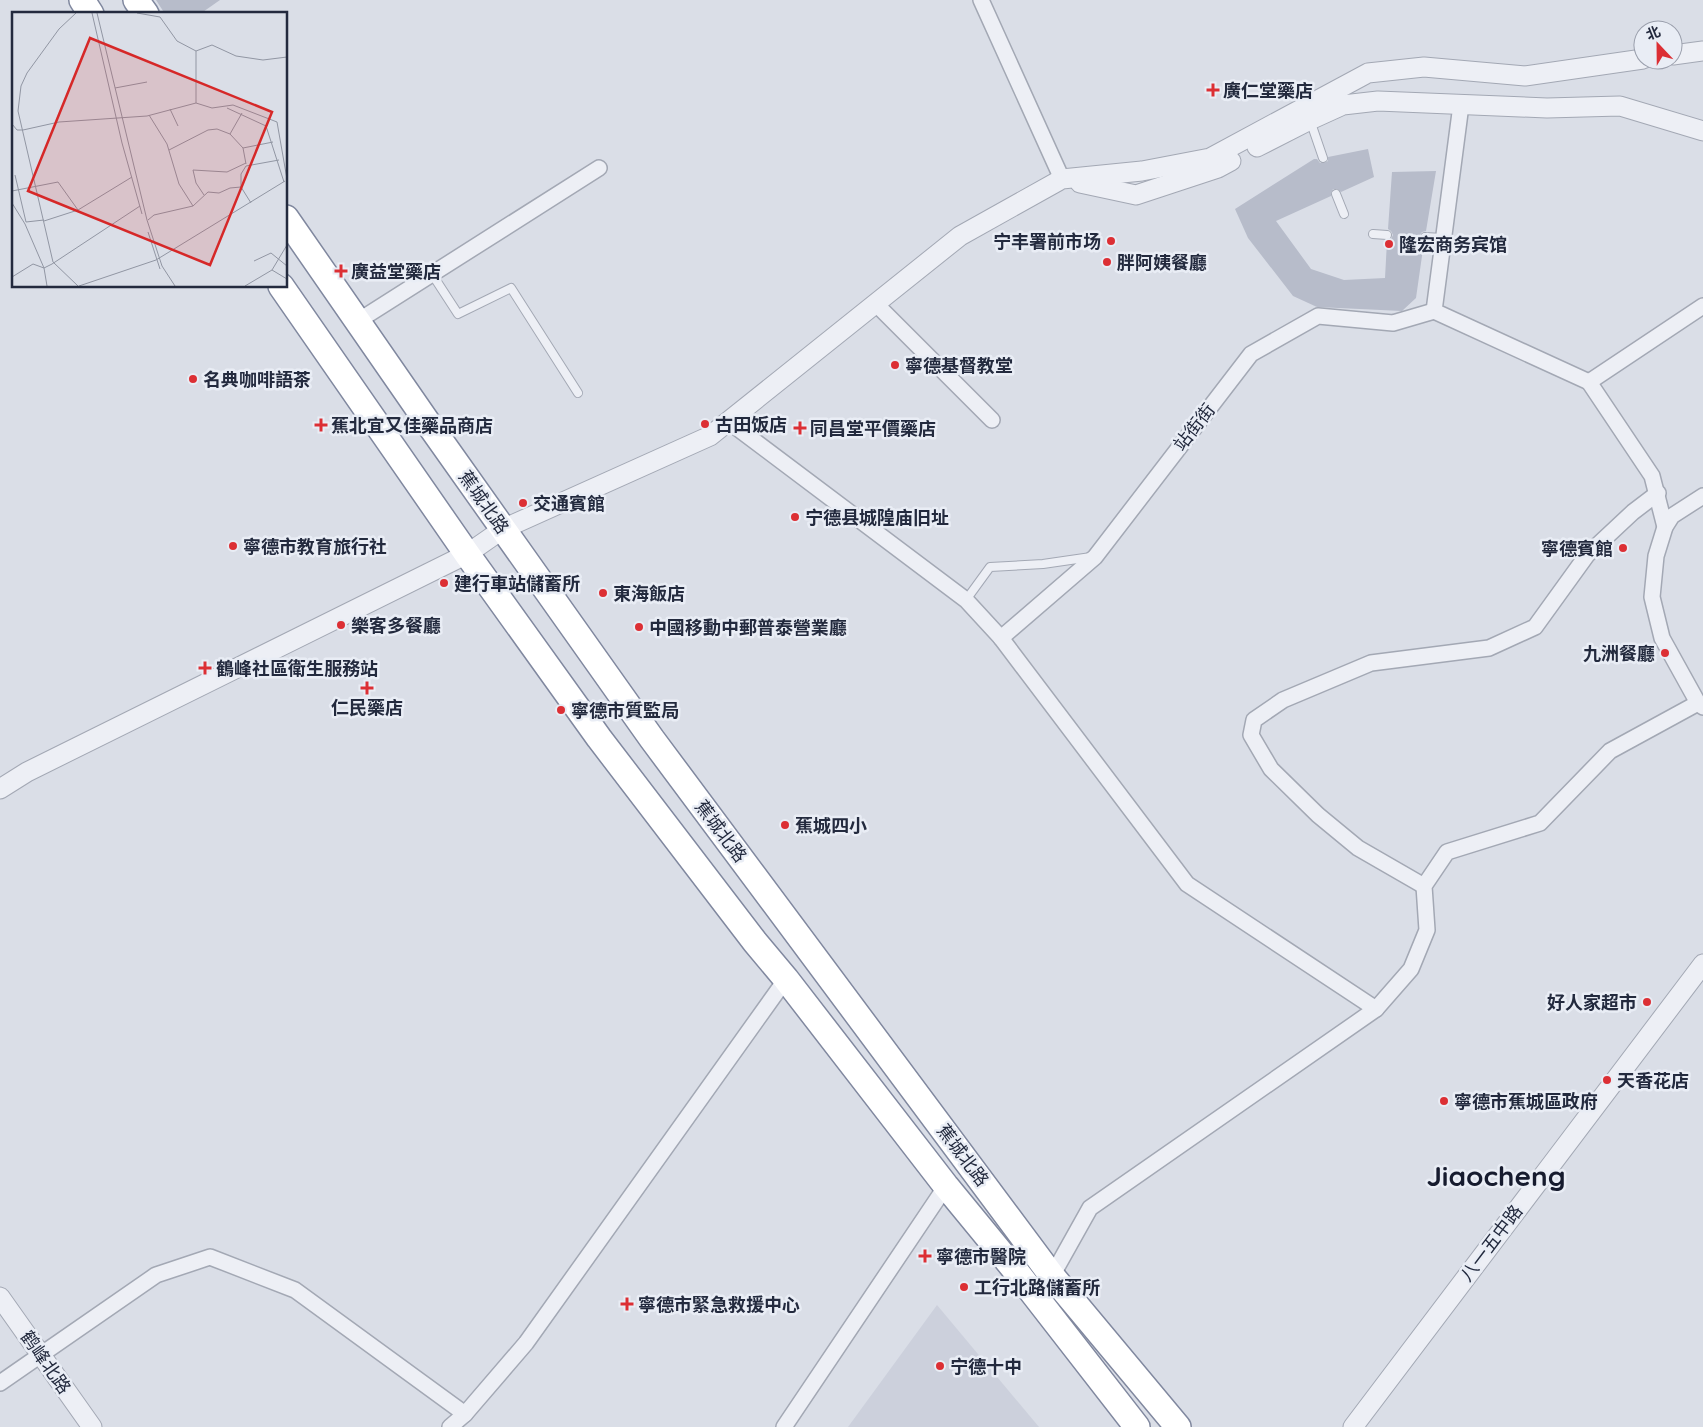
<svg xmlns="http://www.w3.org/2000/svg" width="1703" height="1427" font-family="Quicksand,'Noto Sans SC',sans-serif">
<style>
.built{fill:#ccd0dc}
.building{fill:#b7bcca}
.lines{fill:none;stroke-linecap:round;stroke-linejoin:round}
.service-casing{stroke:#a3a8b4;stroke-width:10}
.minor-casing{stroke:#a3a8b4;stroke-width:18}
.tertiary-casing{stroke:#a3a8b4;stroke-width:21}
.trunk-casing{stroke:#80889f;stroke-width:28}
.service{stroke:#edeff5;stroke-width:8}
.minor{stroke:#edeff5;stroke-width:15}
.tertiary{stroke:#edeff5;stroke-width:19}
.trunk{stroke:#fff;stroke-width:25}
.poi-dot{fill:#dc2f34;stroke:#e9edf5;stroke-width:2}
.labels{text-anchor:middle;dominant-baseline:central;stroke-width:5;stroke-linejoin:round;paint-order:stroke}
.poi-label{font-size:18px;font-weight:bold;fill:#232a3e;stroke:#e9edf5;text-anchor:start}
.street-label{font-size:18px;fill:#232a3e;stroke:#e9edf5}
.town-label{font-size:28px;font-weight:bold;fill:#161b2e;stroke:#e9edf5}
.inset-road{fill:none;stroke:#9196a3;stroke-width:1}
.view{fill:#d62828;fill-opacity:0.15;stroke:#d62828;stroke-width:2.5}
.inset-edge{fill:none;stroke:#232a3e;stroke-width:2.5}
</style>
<rect width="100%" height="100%" fill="#dadee7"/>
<polygon class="built" points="937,1305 1039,1427 848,1427"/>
<g class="building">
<polygon points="156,0 220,0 200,14 165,14"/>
<polygon points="1368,149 1374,177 1341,192 1337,189 1333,189 1331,193 1331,196 1276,221 1311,269 1344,280 1385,278 1387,241 1391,239 1393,235 1391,231 1388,229 1392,172 1436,171 1426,231 1422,232 1419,236 1420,240 1424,242 1416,298 1402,311 1317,307 1293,296 1248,238 1235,209 1314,159 1317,159 1320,163 1324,163 1328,161 1328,157"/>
</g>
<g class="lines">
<g class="service-casing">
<g id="service">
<polyline points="1310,120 1323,158"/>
<polyline points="1336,194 1344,214"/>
<polyline points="1373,234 1387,235"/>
<polyline points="1425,237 1443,238"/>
<polyline points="432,274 458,314 511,288 578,393"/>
<polyline points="966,600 990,567 1043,564 1091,557"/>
</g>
</g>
<g class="minor-casing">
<g id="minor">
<polyline points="981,0 1062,179"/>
<polyline points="1461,105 1434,311 1589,382"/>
<polyline points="876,304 992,420"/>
<polyline points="358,321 599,168"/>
<polyline points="728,421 966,600 1001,638 1187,884 1376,1009"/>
<polyline points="1665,527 1652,476 1589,382 1703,306"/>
<polyline points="1001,638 1095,557 1251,354 1318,316 1393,323 1434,311"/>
<polyline points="1698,703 1662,638 1652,597 1656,556 1665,527 1672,516 1703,496"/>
<polyline points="1424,886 1358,848 1318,815 1271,769 1251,735 1254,720 1283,700 1371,663 1489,648 1535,627 1587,555 1633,512 1658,493"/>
<polyline points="1052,1276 1090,1208 1376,1009 1411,969 1427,930 1424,886 1447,852 1540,823 1610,751 1698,703 1703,707"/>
<polyline points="0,1383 156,1275 210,1257 295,1290 465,1414"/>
<polyline points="450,1427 465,1414 526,1343 786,979"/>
<polyline points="784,1427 946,1186"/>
</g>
</g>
<g class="tertiary-casing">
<g id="tertiary">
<polyline points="1673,55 1703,51"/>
<polyline points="1257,147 1310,120 1343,105 1378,101 1547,108 1620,106 1703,131"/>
<polyline points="1080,183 1136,195 1218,168 1231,161"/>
<polyline points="0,789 27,772 467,554 503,529 710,436 960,236 1062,179 1142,171 1210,158 1368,73 1424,67 1525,76 1643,59"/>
<polyline points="0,1297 92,1427"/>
<polyline points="1353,1427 1703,964"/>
</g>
</g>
<g class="trunk-casing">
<g id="trunk">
<polyline points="82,0 91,14"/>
<polyline points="136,0 146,14"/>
<polyline points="286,218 428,423 652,739 1052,1276 1178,1427"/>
<polyline points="281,286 467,554 599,738 755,942 786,979 946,1186 1015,1270 1137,1427"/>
</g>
</g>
<use href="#service" class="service"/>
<use href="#minor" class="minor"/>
<use href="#tertiary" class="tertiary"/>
<use href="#trunk" class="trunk"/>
</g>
<g class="poi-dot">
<path d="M1210.5 82.5h5v5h5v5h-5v5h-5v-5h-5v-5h5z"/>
<circle cx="1111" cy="241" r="5"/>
<circle cx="1389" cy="244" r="5"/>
<circle cx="1107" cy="262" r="5"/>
<path d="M338.5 263.5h5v5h5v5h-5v5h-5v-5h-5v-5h5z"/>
<circle cx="895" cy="365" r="5"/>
<circle cx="193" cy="379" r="5"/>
<circle cx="705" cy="424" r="5"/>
<path d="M318.5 417.5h5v5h5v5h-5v5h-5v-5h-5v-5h5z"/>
<path d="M797.5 420.5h5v5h5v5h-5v5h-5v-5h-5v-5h5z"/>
<circle cx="523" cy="503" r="5"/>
<circle cx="795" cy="517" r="5"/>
<circle cx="233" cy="546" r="5"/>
<circle cx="1623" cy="548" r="5"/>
<circle cx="444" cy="583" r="5"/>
<circle cx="603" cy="593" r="5"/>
<circle cx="341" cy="625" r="5"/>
<circle cx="639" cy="627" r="5"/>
<circle cx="1665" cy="653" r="5"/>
<path d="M202.5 660.5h5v5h5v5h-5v5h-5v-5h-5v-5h5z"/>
<path d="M364.5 680.5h5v5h5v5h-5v5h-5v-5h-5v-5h5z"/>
<circle cx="561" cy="710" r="5"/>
<circle cx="785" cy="825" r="5"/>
<circle cx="1647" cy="1002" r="5"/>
<circle cx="1607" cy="1080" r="5"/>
<circle cx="1444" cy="1101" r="5"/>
<path d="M922.5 1248.5h5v5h5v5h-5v5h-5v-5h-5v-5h5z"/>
<circle cx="964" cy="1287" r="5"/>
<path d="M624.5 1296.5h5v5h5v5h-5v5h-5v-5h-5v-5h5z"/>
<circle cx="940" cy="1366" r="5"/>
</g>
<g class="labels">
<g class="poi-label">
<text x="1223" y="90">廣仁堂藥店</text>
<text x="1101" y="241" text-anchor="end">宁丰署前市场</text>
<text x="1399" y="244">隆宏商务宾馆</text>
<text x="1117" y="262">胖阿姨餐廳</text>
<text x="351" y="271">廣益堂藥店</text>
<text x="905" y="365">寧德基督教堂</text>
<text x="203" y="379">名典咖啡語茶</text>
<text x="715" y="424">古田饭店</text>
<text x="331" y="425">蕉北宜又佳藥品商店</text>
<text x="810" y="428">同昌堂平價藥店</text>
<text x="533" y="503">交通賓館</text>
<text x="805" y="517">宁德县城隍庙旧址</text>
<text x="243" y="546">寧德市教育旅行社</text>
<text x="1613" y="548" text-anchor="end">寧德賓館</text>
<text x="454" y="583">建行車站儲蓄所</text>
<text x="613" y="593">東海飯店</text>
<text x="351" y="625">樂客多餐廳</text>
<text x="649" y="627">中國移動中郵普泰營業廳</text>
<text x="1655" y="653" text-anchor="end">九洲餐廳</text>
<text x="216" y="668">鶴峰社區衛生服務站</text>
<text x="367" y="707" text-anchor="middle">仁民藥店</text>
<text x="571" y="710">寧德市質監局</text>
<text x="795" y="825">蕉城四小</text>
<text x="1637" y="1002" text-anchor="end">好人家超市</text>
<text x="1617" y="1080">天香花店</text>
<text x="1454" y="1101">寧德市蕉城區政府</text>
<text x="936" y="1256">寧德市醫院</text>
<text x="974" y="1287">工行北路儲蓄所</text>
<text x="638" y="1304">寧德市緊急救援中心</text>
<text x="950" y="1366">宁德十中</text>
</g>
<g class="street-label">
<text transform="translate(1194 427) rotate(-52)">站街街</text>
<text transform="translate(484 502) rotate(55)">蕉城北路</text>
<text transform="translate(721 831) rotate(53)">蕉城北路</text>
<text transform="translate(963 1155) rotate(53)">蕉城北路</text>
<text transform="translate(1491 1243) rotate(-53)">八一五中路</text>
<text transform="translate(46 1362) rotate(55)">鹤峰北路</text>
</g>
<g class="town-label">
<text x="1496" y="1175">Jiaocheng</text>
</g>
</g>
<g transform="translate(12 12)">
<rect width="275" height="275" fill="#dadee7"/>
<path class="inset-road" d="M64 1 47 17 15 61 9 74 6 99 41 250 66 274M80 1 110 131 130 202M85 1 135 208 150 254 163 274M125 1 148 5 165 29 184 39M103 76 135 70M184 91V39L200 33 224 44 251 48 275 45M215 96 254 114 272 170M158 97 166 114M230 101 218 122 231 136M137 103 155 132 167 172 181 194M0 112 5 118H11L47 110 135 104 184 91 200 96 221 93 265 110 275 167M157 138 196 118 205 117 218 122M234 152 231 136 261 130M3 163 14 210 32 208M229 175V162L234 154 267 148M0 179 46 170 66 198M192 183 184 171 181 158 215 160 234 151M0 191 13 212 32 256 35 274M136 208 142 203 181 194 196 180 207 181 218 176 229 175 239 191M32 209 66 198 120 165M136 220 148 257M242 249 259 241 275 254M260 258 275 267M0 265 21 252 32 256 40 252 128 194M67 274 144 248 273 169M233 274 260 258 275 233"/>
<path class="view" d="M78 26 260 100 198 253 16 179Z"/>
<rect width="275" height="275" class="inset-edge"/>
</g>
<g transform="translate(1658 45) rotate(338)"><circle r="24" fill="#e9edf5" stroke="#9a9fac"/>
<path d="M0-4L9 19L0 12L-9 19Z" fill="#dc2f34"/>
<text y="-8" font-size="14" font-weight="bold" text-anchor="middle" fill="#232a3e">北</text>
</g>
</svg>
